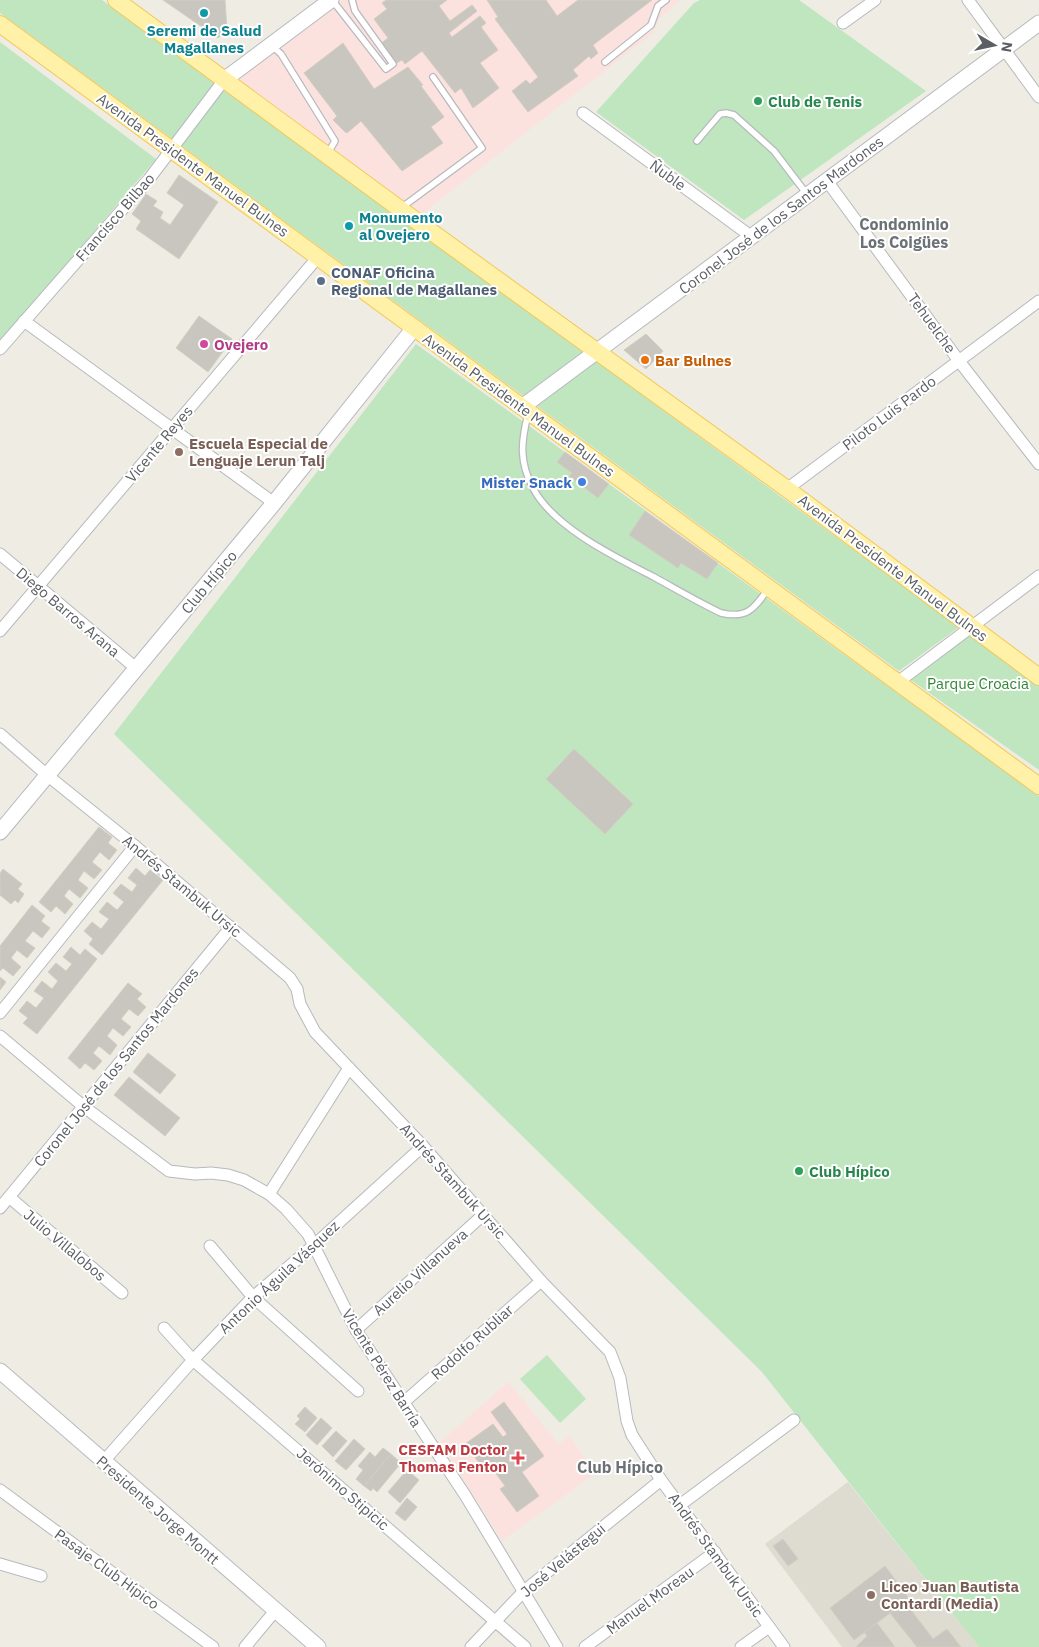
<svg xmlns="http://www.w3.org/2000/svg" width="1039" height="1647" font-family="'IBM Plex Sans',sans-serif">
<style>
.education{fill:#dedbd1}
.medical{fill:#fce2df}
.green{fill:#bfe6bf}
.building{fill:#c9c6c0;stroke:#d3cec1}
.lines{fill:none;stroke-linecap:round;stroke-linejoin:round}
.lane-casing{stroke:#b6b9be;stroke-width:8}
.street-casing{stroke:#b6b9be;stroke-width:13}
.secondary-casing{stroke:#b7bac0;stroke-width:17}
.primary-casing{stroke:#f4c857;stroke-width:18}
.lane{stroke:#fff;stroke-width:5.5}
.street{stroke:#fff;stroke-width:11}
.secondary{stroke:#fff;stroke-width:15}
.primary{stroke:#fff1a7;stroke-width:16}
.culture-dot{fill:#0f9aa8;stroke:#fff;stroke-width:2}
.leisure-dot{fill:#2e9e5b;stroke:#fff;stroke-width:2}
.service-dot{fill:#5c6f8a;stroke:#fff;stroke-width:2}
.hotel-dot{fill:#d1479c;stroke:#fff;stroke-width:2}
.food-dot{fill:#e8710a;stroke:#fff;stroke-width:2}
.education-dot{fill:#8d6e63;stroke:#fff;stroke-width:2}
.shop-dot{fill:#3f7fe0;stroke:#fff;stroke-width:2}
.health-dot{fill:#e0444e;stroke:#fff;stroke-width:2}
.labels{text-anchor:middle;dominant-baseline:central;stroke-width:4;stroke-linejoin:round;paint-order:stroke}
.culture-label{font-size:15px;font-weight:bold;fill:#0d838f;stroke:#fff}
.leisure-label{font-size:15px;font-weight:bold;fill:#27864d;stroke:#fff;text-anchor:start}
.street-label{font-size:15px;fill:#5b5f64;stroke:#fff}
.service-label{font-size:15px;font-weight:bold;fill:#4e5e75;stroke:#fff;text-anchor:start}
.hotel-label{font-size:15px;font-weight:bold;fill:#b23c85;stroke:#fff;text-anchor:start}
.food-label{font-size:15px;font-weight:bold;fill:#c56008;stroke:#fff;text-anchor:start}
.education-label{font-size:15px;font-weight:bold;fill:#785e54;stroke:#fff;text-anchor:start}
.shop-label{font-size:15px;font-weight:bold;fill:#366cbe;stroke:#fff;text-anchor:end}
.park-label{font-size:15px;fill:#338437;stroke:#fff}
.health-label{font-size:15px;font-weight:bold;fill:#be3a42;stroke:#fff;text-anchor:end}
.neighbourhood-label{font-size:16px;font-weight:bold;fill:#6c7176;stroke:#fff}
</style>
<rect width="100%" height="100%" fill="#eeece3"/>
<polygon class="education" points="848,1482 979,1647 842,1647 765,1544"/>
<g class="medical">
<polygon points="342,0 681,0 660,18 653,33 422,214 237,80"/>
<polygon points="508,1382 559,1444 569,1436 596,1473 502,1541 440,1442"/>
</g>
<g class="green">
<polygon points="0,0 102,0 959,627 899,671 0,13"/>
<polygon points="700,0 799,0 926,91 744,220 596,112 694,3"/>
<polygon points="0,42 156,159 0,342"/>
<polygon points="416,344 1039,796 1039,1647 979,1647 762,1372 114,734"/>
<polygon points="971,633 1039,685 1039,770 911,680"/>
<polygon points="547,1355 586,1399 560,1423 520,1379"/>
</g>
<g class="building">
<polygon points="163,0 225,0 227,30 218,38"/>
<polygon points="386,0 447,0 439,6 450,21 472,5 477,11 449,33 452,37 480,16 486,23 481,27 498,50 480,63 499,88 473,108 461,88 455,93 422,51 405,64 402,60 395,64 380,44 388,38 374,19 387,9 382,3"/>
<polygon points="487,0 546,0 557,16 578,0 652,0 593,45 598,53 591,59 589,56 573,70 578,76 528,112 512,91 526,80 530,84 538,77 495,19 498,17"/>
<polygon points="343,43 374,89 408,67 423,85 421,86 444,117 431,127 443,143 402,171 361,121 347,133 344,131 333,120 337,116 304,73"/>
<polygon points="179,175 218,202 179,259 136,229 141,221 132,214 146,194 157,201 153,206 163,212 160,218 170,225 184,205 167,193"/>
<polygon points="199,316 232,339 208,372 176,348"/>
<polygon points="646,334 663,351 646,369 624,350"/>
<polygon points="565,452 609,484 598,498 569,476 572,473 557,462"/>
<polygon points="645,511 718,563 707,579 681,563 678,568 629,535"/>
<polygon points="574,749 633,804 605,834 546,779"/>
<polygon points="99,827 112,837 108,843 117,850 109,860 100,852 92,862 102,870 94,879 84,871 78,880 88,888 80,898 69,889 64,896 73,904 65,914 56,906 51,912 39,902"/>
<polygon points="136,868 145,876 150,870 163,880 102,955 89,944 93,939 84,931 92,922 101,929 109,919 99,912 107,902 117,910 124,902 113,893 121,884 132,892 137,885 128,878"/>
<polygon points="3,869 22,884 18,889 24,894 18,903 15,900 11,904 0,895 0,873"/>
<polygon points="32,905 45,916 41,921 50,928 42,938 33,931 25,941 35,948 27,958 17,950 11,958 21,967 13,976 3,968 0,971 0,946"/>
<polygon points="71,947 80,955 85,949 97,959 37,1034 23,1023 28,1018 19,1011 27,1001 36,1008 44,998 34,991 42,981 52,989 58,981 48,972 56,963 66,971 72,964 63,957"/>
<polygon points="0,977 6,982 0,990"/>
<polygon points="128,983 142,994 137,999 146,1007 138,1016 129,1009 121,1019 131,1027 123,1036 113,1028 107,1036 117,1045 110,1055 99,1046 93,1053 102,1061 94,1070 85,1063 80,1069 68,1058"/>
<polygon points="148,1053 176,1075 160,1094 133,1072"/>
<polygon points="129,1077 180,1118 165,1136 114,1095"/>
<polygon points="504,1402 544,1456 522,1472 539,1496 517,1512 500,1489 505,1486 489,1464 483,1468 465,1444 493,1424 503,1437 507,1434 491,1412"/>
<polygon points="305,1407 317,1418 305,1432 295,1424 300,1419 297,1416"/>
<polygon points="321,1418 332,1428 317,1445 306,1435"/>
<polygon points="336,1431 347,1441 333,1457 322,1446"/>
<polygon points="354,1439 365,1449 346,1470 335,1461"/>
<polygon points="383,1448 391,1454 364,1486 356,1479 363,1470 358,1466 370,1452 375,1457"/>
<polygon points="391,1454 401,1463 377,1492 373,1488 371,1491 364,1486"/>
<polygon points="407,1470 419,1480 400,1503 388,1492"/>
<polygon points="407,1498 417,1507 405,1521 395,1513"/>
<polygon points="783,1539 798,1559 788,1566 773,1546"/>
<polygon points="885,1566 908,1597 905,1602 854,1640 830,1608"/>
<polygon points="905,1602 933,1639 947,1629 961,1647 917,1647 890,1613"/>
<polygon points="877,1623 895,1647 856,1647 867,1636 864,1632"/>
</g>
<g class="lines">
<g class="lane-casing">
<g id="lane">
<polyline points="330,4 336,5 386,69 393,64 355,11 352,0"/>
<polyline points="271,45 281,54 335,141 328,153"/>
<polyline points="605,62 651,25 658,6 666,0"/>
<polyline points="697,141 720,114 726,113 734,115 774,151 806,193"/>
<polyline points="401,208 482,148 433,77"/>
<path d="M528 414C521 442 519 462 533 488 553 527 615 557 654 577 676 589 698 602 721 613 747 619 754 609 768 589"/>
</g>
</g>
<g class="street-casing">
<g id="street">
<polyline points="968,0 1039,97"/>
<polyline points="843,23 875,0"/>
<polyline points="583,113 752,237"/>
<polyline points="827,181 959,361 1039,464"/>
<polyline points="24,321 274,503"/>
<polyline points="0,349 149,179 224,80"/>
<polyline points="787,489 1039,301"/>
<polyline points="0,554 137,669"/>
<polyline points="0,631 318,257"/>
<polyline points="898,682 1039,576"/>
<polyline points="0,734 47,775 135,846 290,978 297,989 300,1004 315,1032 423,1146 541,1281 610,1352 620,1378 627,1421 632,1435 661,1480 784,1647"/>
<polyline points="0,1013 135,846"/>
<polyline points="0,1036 83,1106 169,1171 195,1174 211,1173 228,1175 244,1180 269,1194 286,1209 308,1234 356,1330 465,1495 557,1647"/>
<polyline points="269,1194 349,1068"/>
<polyline points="9,1197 122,1293"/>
<polyline points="0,1208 231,927"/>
<polyline points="210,1246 253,1297 358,1391"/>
<polyline points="164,1328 193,1360 525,1647"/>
<polyline points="356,1330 483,1215"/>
<polyline points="403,1403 541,1281"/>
<polyline points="103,1462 193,1360 253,1297 313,1246 423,1146"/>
<polyline points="0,1490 213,1647"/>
<polyline points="680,1505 794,1420"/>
<polyline points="0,1564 41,1576"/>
<polyline points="245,1647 275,1611"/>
<polyline points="471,1647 524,1591 661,1480"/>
<polyline points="585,1647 715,1552"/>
<polyline points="741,1647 769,1627"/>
</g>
</g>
<g class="secondary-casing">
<g id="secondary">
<polyline points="224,80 331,0"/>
<polyline points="522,407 1039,23"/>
<polyline points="0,832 274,503 414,328"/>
<polyline points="0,1371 318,1647"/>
</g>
</g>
<g class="primary-casing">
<g id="primary">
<polyline points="116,0 400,209 787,489 1039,677"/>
<polyline points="0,24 1039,786"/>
</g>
</g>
<use href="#lane" class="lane"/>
<use href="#street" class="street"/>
<use href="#secondary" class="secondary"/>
<use href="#primary" class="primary"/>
</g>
<g class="culture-dot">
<circle cx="204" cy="13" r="5"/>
<circle cx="349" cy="226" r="5"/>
</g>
<g class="leisure-dot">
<circle cx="758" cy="101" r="5"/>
<circle cx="799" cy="1171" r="5"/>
</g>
<circle class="service-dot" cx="321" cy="281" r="5"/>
<circle class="hotel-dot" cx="204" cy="344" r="5"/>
<circle class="food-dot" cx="645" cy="360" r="5"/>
<g class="education-dot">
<circle cx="179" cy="452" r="5"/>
<circle cx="871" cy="1595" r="5"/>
</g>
<circle class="shop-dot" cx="582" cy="482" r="5"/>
<path class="health-dot" d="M515.5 1450.5h5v5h5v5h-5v5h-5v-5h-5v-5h5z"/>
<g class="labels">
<g class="culture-label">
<text x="204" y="30">Seremi de Salud<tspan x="204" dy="17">Magallanes</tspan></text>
<text x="359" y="217" text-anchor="start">Monumento<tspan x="359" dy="17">al Ovejero</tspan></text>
</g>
<g class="leisure-label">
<text x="768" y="101">Club de Tenis</text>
<text x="809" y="1171">Club Hípico</text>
</g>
<g class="street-label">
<text transform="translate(193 165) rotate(36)">Avenida Presidente Manuel Bulnes</text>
<text transform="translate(668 175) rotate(36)">Ñuble</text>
<text transform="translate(781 215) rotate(-37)">Coronel José de los Santos Mardones</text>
<text transform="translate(115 217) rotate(-49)">Francisco Bilbao</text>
<text transform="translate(932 323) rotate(54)">Tehuelche</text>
<text transform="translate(519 405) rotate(36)">Avenida Presidente Manuel Bulnes</text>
<text transform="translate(889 413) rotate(-37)">Piloto Luis Pardo</text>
<text transform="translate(159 444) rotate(-50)">Vicente Reyes</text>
<text transform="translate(893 568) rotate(37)">Avenida Presidente Manuel Bulnes</text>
<text transform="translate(209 582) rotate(-50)">Club Hípico</text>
<text transform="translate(68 612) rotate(40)">Diego Barros Arana</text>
<text transform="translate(182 886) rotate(40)">Andrés Stambuk Ursic</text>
<text transform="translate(116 1067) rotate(-51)">Coronel José de los Santos Mardones</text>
<text transform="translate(453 1181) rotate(48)">Andrés Stambuk Ursic</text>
<text transform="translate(65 1245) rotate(40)">Julio Villalobos</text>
<text transform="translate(420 1272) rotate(-42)">Aurelio Villanueva</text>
<text transform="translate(279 1277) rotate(-43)">Antonio Águila Vásquez</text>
<text transform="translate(472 1342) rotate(-42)">Rodolfo Rubliar</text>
<text transform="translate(382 1368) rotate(58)">Vicente Pérez Barría</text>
<text transform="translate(343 1489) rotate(41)">Jerónimo Stipicic</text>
<text transform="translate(158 1510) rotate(41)">Presidente Jorge Montt</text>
<text transform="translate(716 1555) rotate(54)">Andrés Stambuk Ursic</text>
<text transform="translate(563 1560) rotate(-40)">José Velástegui</text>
<text transform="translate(107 1569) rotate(36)">Pasaje Club Hípico</text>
<text transform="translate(650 1600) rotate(-36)">Manuel Moreau</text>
</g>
<g class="service-label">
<text x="331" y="272">CONAF Oficina<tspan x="331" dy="17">Regional de Magallanes</tspan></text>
</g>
<g class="hotel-label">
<text x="214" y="344">Ovejero</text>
</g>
<g class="food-label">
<text x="655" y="360">Bar Bulnes</text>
</g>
<g class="education-label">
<text x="189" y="443">Escuela Especial de<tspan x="189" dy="17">Lenguaje Lerun Talj</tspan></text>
<text x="881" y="1586">Liceo Juan Bautista<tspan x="881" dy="17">Contardi (Media)</tspan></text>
</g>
<g class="shop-label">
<text x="572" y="482">Mister Snack</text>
</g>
<g class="park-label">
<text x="978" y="683">Parque Croacia</text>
</g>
<g class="health-label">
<text x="507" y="1449">CESFAM Doctor<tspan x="507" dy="17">Thomas Fenton</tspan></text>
</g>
<g class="neighbourhood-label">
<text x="904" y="224">Condominio<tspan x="904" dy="18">Los Coigües</tspan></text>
<text x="620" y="1467">Club Hípico</text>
</g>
</g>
<g transform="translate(994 45) rotate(99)" stroke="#ffffff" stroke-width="4" paint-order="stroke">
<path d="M0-4L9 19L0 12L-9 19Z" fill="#5b5f64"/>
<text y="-8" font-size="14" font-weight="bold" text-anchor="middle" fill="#5b5f64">N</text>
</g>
</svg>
